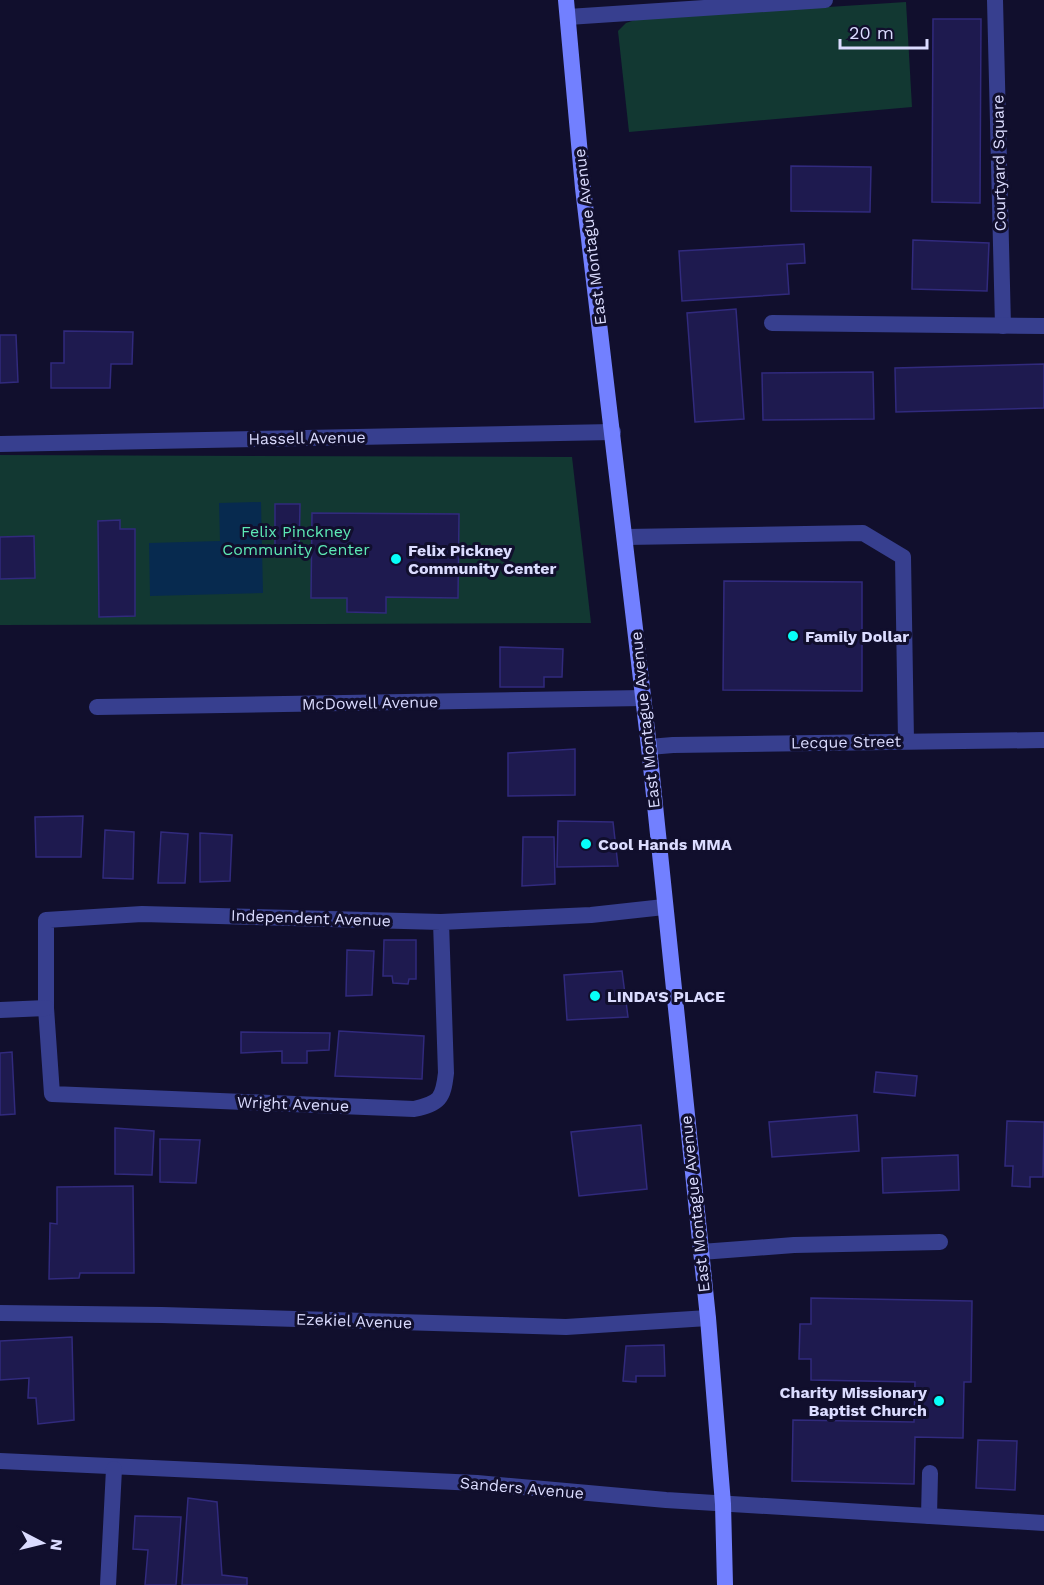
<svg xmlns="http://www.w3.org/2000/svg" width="1044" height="1585" font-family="'Work Sans',sans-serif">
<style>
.green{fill:#123832}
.water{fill:#072a4f}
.building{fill:#1e1a4f;stroke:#312a7d;stroke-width:1.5}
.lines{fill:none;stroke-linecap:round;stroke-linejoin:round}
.service{stroke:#373f8f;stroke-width:16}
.minor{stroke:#373f8f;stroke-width:16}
.secondary{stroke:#7280ff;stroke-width:16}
.poi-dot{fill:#07fff9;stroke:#110f2d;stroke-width:2}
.labels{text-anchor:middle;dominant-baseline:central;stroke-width:6;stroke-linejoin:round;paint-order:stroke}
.street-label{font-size:16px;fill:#dbdcff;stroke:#110f2d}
.park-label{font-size:16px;fill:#5de9b5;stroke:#110f2d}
.poi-label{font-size:16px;font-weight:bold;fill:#dbdcff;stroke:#110f2d;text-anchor:start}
</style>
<rect width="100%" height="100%" fill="#110f2d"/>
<g class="green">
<polygon points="906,2 912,107 629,132 618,31 626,23 638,19"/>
<polygon points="0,455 572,457 591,623 0,625"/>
</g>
<polygon class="water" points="261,502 263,593 150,596 149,543 220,541 219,503"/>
<g class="building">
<polygon points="933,19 981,19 980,203 932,202"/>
<polygon points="791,166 871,167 870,212 791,211"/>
<polygon points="913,240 989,243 987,291 912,289"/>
<polygon points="804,244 805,263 787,264 789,294 682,301 679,251"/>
<polygon points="736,309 744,419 695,422 687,313"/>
<polygon points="64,331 133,332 132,364 111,364 110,388 51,388 51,363 64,363"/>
<polygon points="0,335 16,335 18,382 0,383"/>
<polygon points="1044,364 1044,408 896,412 895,368"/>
<polygon points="873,372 874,419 763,420 762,373"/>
<polygon points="275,504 300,504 299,554 275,553"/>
<polygon points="312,513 459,514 458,598 386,597 386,613 347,612 347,598 311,598"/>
<polygon points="120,520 120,529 135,529 135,616 99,617 98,521"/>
<polygon points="34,536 35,578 0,579 0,537"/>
<polygon points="724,581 862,582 862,691 723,690"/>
<polygon points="500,647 563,649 562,677 544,677 544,687 500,687"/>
<polygon points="575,749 575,795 508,796 508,753"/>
<polygon points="83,816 81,857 36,857 35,817"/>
<polygon points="558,821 613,822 618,866 557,867"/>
<polygon points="105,830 134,832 133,879 103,878"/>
<polygon points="161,832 188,834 185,883 158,883"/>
<polygon points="200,833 232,835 230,881 200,882"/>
<polygon points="523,837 554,837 555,884 522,886"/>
<polygon points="384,940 416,940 416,979 409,979 408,984 393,983 392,976 383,976"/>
<polygon points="347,950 374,951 372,995 346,996"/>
<polygon points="622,971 628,1017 567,1020 564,975"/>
<polygon points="339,1031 424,1036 422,1079 335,1076"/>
<polygon points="241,1032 330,1033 329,1050 307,1051 307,1063 282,1063 282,1051 241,1053"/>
<polygon points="12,1052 15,1114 0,1115 0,1053"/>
<polygon points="876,1072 917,1076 915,1096 874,1092"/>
<polygon points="857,1115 859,1151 772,1157 769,1122"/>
<polygon points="1007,1121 1044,1122 1043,1177 1030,1177 1030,1187 1012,1186 1013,1166 1005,1166"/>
<polygon points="641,1125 647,1189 579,1196 571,1132"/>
<polygon points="115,1128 154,1131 152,1175 115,1174"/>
<polygon points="160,1139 200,1140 196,1183 160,1182"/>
<polygon points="958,1155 959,1190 883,1193 882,1158"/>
<polygon points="133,1186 134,1273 80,1273 79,1278 49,1279 50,1223 57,1224 57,1187"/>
<polygon points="811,1298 972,1301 971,1382 964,1382 963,1438 915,1437 914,1484 792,1481 793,1420 914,1422 915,1382 811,1380 811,1359 799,1359 800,1324 811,1324"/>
<polygon points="72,1337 74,1420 38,1424 36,1398 28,1398 29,1378 0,1380 0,1341"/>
<polygon points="664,1345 665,1376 636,1376 636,1382 623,1381 626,1346"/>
<polygon points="978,1440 1017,1441 1015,1490 976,1488"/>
<polygon points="188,1498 217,1502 222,1575 247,1578 247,1585 182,1585"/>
<polygon points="135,1516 181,1517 176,1585 145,1585 148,1550 133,1549"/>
</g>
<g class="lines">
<g class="service">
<polyline points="626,537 863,533 903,557 906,741"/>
<polyline points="701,1252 794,1245 940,1242"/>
<polyline points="929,1516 930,1473"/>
</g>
<g class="minor">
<polyline points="995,0 1003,326"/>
<polyline points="568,17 825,0"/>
<polyline points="772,323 1044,326"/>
<polyline points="0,444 613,432"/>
<polyline points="97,707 643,698"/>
<polyline points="649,747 673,745 1044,740"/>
<path d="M441 922 446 1073C443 1099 440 1103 414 1109L52 1094 46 1008V920L142 914 441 922 591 915 664 907"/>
<polyline points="0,1010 46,1008"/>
<polyline points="0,1313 162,1315 566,1327 708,1318"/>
<polyline points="0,1461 477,1483 666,1500 1044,1523"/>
<polyline points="108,1585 114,1469"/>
</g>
<polyline class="secondary" points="566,0 583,188 649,747 708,1318 723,1504 725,1585"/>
</g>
<g class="poi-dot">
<circle cx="396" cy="559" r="6"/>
<circle cx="793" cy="636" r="6"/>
<circle cx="586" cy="844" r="6"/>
<circle cx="595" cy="996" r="6"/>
<circle cx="939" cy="1401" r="6"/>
</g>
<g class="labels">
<g class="street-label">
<text transform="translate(999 163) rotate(-91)">Courtyard Square</text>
<text transform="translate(590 237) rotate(-97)">East Montague Avenue</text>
<text transform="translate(307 438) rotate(-1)">Hassell Avenue</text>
<text transform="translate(370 703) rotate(-1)">McDowell Avenue</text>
<text transform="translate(645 720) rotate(-96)">East Montague Avenue</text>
<text transform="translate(846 742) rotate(-1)">Lecque Street</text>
<text transform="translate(311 918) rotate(2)">Independent Avenue</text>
<text transform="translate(293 1104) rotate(2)">Wright Avenue</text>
<text transform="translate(695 1204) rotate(-96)">East Montague Avenue</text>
<text transform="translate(354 1321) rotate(2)">Ezekiel Avenue</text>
<text transform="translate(522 1488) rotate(5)">Sanders Avenue</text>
</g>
<g class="park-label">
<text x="296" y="531">Felix Pinckney<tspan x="296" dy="18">Community Center</tspan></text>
</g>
<g class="poi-label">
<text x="408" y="550">Felix Pickney<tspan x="408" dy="18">Community Center</tspan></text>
<text x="805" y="636">Family Dollar</text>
<text x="598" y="844">Cool Hands MMA</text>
<text x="607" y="996">LINDA'S PLACE</text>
<text x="927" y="1392" text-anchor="end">Charity Missionary<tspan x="927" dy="18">Baptist Church</tspan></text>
</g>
</g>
<g transform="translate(42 1543) rotate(97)" stroke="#110f2d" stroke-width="4.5" paint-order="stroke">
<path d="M0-4.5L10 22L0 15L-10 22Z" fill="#dbdcff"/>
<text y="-9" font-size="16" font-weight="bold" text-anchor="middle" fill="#dbdcff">N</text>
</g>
<path d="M840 39v9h87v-9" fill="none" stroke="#dbdcff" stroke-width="3"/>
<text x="849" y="39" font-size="18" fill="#dbdcff" stroke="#110f2d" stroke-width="4.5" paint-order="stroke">20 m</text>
</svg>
